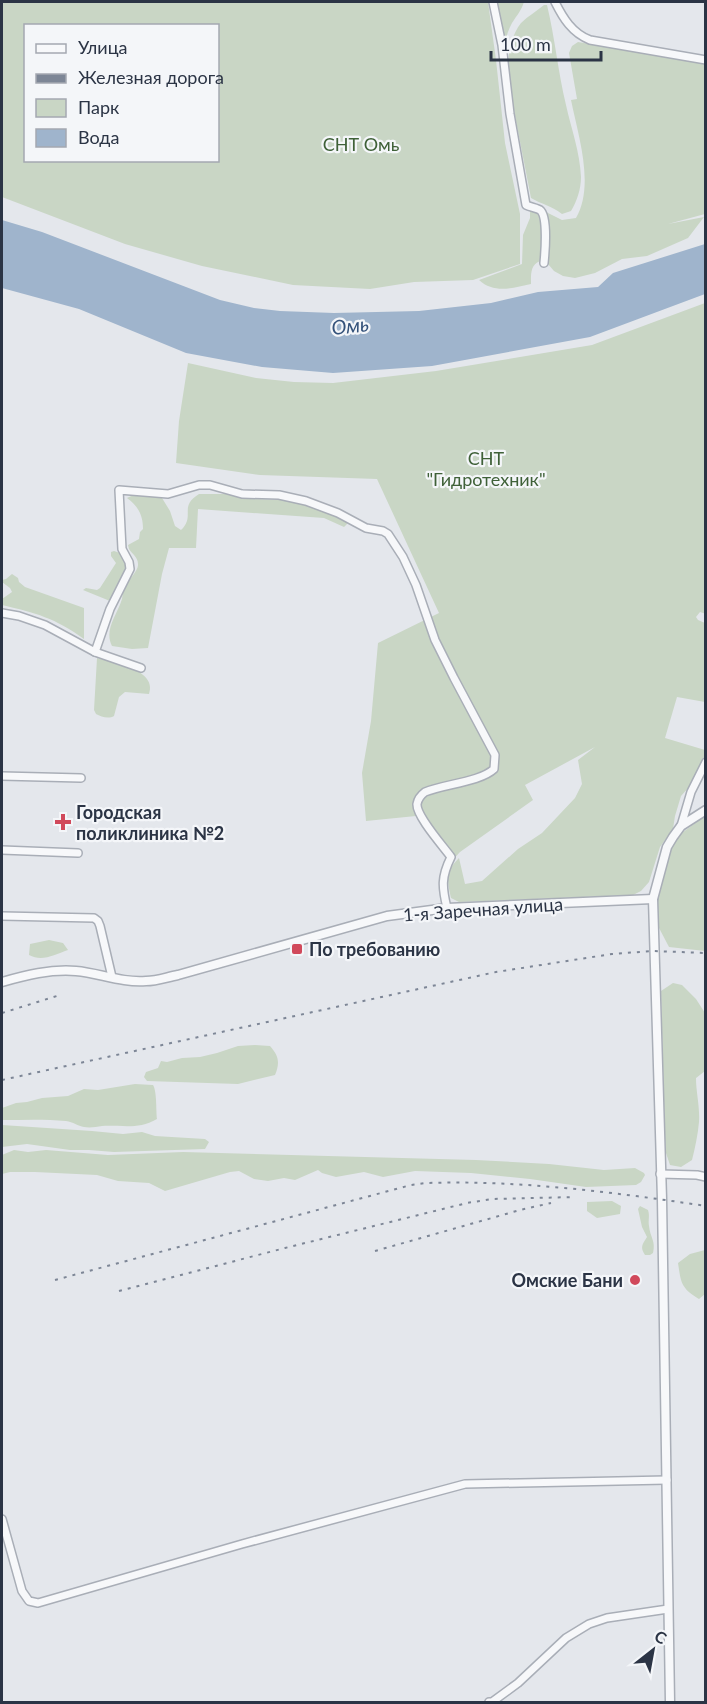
<svg xmlns="http://www.w3.org/2000/svg" width="707" height="1704" font-family="Lato,sans-serif">
<style>
.green{fill:#c9d6c5;fill-rule:evenodd}
.water{fill:#9fb4cc}
.lines{fill:none;stroke-linecap:round;stroke-linejoin:round}
.minor-casing{stroke:#a9aeb7;stroke-width:10}
.tertiary-casing{stroke:#a9aeb7;stroke-width:11}
.minor{stroke:#f7f8fa;stroke-width:7}
.tertiary{stroke:#f7f8fa;stroke-width:8}
.rail{stroke:#7d8696;stroke-width:2;stroke-dasharray:3 6;stroke-linecap:butt}
.poi-dot{fill:#d1495b;stroke:#f4f6f9;stroke-width:2}
.labels{text-anchor:middle;dominant-baseline:central;stroke-width:4.5;stroke-linejoin:round;paint-order:stroke}
.park-label{font-size:18px;fill:#3f6138;stroke:#f4f6f9}
.poi-label{font-size:18px;font-weight:bold;fill:#2b3445;stroke:#f4f6f9;text-anchor:start}
.street-label{font-size:18px;fill:#2b3445;stroke:#f4f6f9}
.water-label{font-size:20px;font-style:italic;fill:#34527a;stroke:#f4f6f9}
</style>
<rect width="100%" height="100%" fill="#e4e7ec"/>
<g class="green">
<path d="M2 2H488L496 60 505 143 520 214V264L473 280 414 282 370 289 293 285 202 266 125 244 2 197ZM26 26H218V160H26Z"/>
<path d="M496 2H524C521 11 517 15 512 23 507 32 505 41 504 51Z"/>
<path d="M544 5H547C555 38 558 72 566 105 571 128 580 152 581 177 581 189 577 201 571 211L562 214C552 206 541 204 531 198L508 80C507 62 509 38 521 23 528 16 537 11 544 5Z"/>
<path d="M578 42 705 63V214L668 224 704 217 688 238 647 256 622 259 595 273 575 278 563 276 554 271 548 264 540 261C530 265 531 275 531 284 513 288 494 294 479 280L522 264 523 235 530 218V210L546 212 562 220 576 218C595 185 578 135 571 100L577 99 569 53 572 46Z"/>
<path d="M705 303 706 614 700 612 696 617 698 620 705 623V702L677 697 665 738 705 750V755L690 786 681 796 675 816 673 829 660 847 649 882 641 891 633 895 459 902 451 898C447 880 445 872 459 858L465 884 482 881 518 849 542 833 575 798 582 784 578 760 595 747 525 785 533 800 460 852 450 863 416 816 366 821 362 773 371 721 378 643 439 613 377 479 260 475 176 463 179 421 188 363 256 378 294 382 333 383 436 371 592 345Z"/>
<path d="M199 494H227L250 499 288 500 316 507 347 521V524L344 527 324 518 198 509 196 548H169L162 574 148 648 132 649 112 646C104 631 116 616 121 602 123 598 122 593 124 588 127 581 139 571 138 564 138 557 132 554 129 549L128 545 139 539 140 532 143 529C143 515 138 506 127 498 137 493 152 494 162 498L170 511 175 526 181 530C196 516 178 507 199 494Z"/>
<path d="M114 551C140 558 117 588 110 601L83 590 86 588 97 590 100 588 116 563 111 556V552Z"/>
<path d="M12 574 18 578 19 582 25 587 84 608V639C55 618 36 613 2 605V599L12 592 10 588 2 582V580L6 579Z"/>
<path d="M97 658C113 662 158 670 149 694L125 692 119 697 114 716C109 719 101 717 96 714L94 710Z"/>
<polygon points="705,816 705,951 669,947 658,926 657,889 667,856 679,835"/>
<path d="M49 940 63 943 68 950C54 955 42 962 29 955L30 944Z"/>
<path d="M673 983 682 985 696 999 705 1013V1071L696 1078C696 1092 700 1107 699 1122 698 1134 695 1148 692 1160L681 1167 670 1165 666 1153 665 1139 661 991Z"/>
<path d="M255 1045 270 1046C279 1056 280 1063 275 1075L238 1084 147 1081 144 1077 146 1072 158 1068 161 1061 167 1062 182 1058 200 1057 217 1053 238 1046Z"/>
<path d="M135 1084 153 1085C157 1091 156 1111 157 1119 138 1130 123 1125 102 1126 96 1127 90 1128 84 1127 78 1126 73 1122 66 1121 45 1119 23 1120 2 1120V1108L16 1103 27 1102 42 1098 68 1096 84 1089 98 1090Z"/>
<polygon points="2,1125 92,1131 123,1134 142,1132 155,1136 205,1139 209,1142 205,1149 114,1152 89,1150 70,1150 27,1144 2,1147"/>
<polygon points="14,1150 28,1152 46,1150 108,1155 183,1152 476,1160 549,1164 604,1170 635,1168 644,1173 645,1175 641,1182 636,1185 586,1187 530,1179 471,1173 415,1171 383,1177 364,1172 336,1177 322,1173 318,1170 295,1180 284,1178 268,1181 254,1179 239,1171 230,1172 165,1191 149,1183 118,1181 97,1175 35,1172 10,1172 2,1174 2,1155"/>
<polygon points="612,1201 621,1206 620,1214 597,1218 587,1211 587,1202"/>
<path d="M640 1206 648 1210C650 1216 648 1220 649 1226 650 1237 656 1241 653 1253L650 1255H645C640 1247 642 1245 647 1237L642 1227 638 1209Z"/>
<path d="M705 1250V1294L699 1299C681 1288 681 1283 678 1263L690 1254Z"/>
</g>
<polygon class="water" points="2,220 42,232 220,300 254,308 280,311 334,313 419,311 491,303 538,292 598,287 613,273 705,244 705,294 590,337 432,366 333,373 262,367 186,353 79,309 2,288"/>
<g class="lines">
<g class="minor-casing">
<g id="minor">
<path d="M493 2 502 45 510 114 526 205C530 207 537 208 540 210 548 216 545 253 544 263"/>
<path d="M555 2C563 18 572 33 590 40L706 60"/>
<polyline points="2,613 19,616 45,625 95,652 141,668"/>
<path d="M95 652 110 609 130 569 129 562 122 549 119 490 168 494 199 485H210L242 494 279 495 306 501 338 513 366 528 383 531 388 534 403 557 416 585 435 640 454 678 495 755 494 769C480 782 444 784 425 792 421 795 418 798 417 804 416 816 443 846 451 857 441 877 442 887 447 908"/>
<polyline points="2,776 81,778"/>
<polyline points="681,826 691,792 706,762"/>
<polyline points="2,850 78,853"/>
<polyline points="2,916 94,918 98,921 100,926 112,977"/>
<polyline points="660,1174 697,1175 706,1177"/>
<polyline points="2,1519 22,1591 29,1601 38,1603 242,1544 465,1484 667,1480"/>
<polyline points="489,1702 492,1702 518,1683 566,1638 589,1624 607,1618 668,1609"/>
</g>
</g>
<g class="tertiary-casing">
<g id="tertiary">
<path d="M2 982C26 975 50 969 76 971 99 973 122 983 146 981 157 981 167 977 178 975L387 916 447 908 653 899"/>
<polyline points="670,1702 662,1199 653,899 667,847 673,837 681,826 706,810"/>
</g>
</g>
<use href="#minor" class="minor"/>
<use href="#tertiary" class="tertiary"/>
<g class="rail">
<polyline points="2,1013 60,995"/>
<polyline points="2,1080 496,972 612,954 653,951 706,953"/>
<polyline points="375,1251 520,1210 551,1203"/>
<path d="M55 1280 411 1185 426 1183C519 1180 613 1192 706 1206"/>
<polyline points="119,1291 285,1248 467,1203 492,1199 575,1197"/>
</g>
</g>
<g class="poi-dot">
<path d="M60 813h6v6h6v6h-6v6h-6v-6h-6v-6h6z"/>
<rect x="291" y="943" width="12" height="12" rx="3"/>
<circle cx="635" cy="1280" r="6"/>
</g>
<g class="labels">
<g class="park-label">
<text x="361" y="144">СНТ Омь</text>
<text x="486" y="458">СНТ<tspan x="486" dy="21">"Гидротехник"</tspan></text>
</g>
<g class="poi-label">
<text x="76" y="812">Городская<tspan x="76" dy="21">поликлиника №2</tspan></text>
<text x="309" y="949">По требованию</text>
<text x="623" y="1280" text-anchor="end">Омские Бани</text>
</g>
<g class="street-label">
<text transform="translate(483 909) rotate(-4)">1-я Заречная улица</text>
</g>
<g class="water-label">
<text transform="translate(350 325) rotate(-6)">Омь</text>
</g>
</g>
<rect width="707" height="1704" fill="none" stroke="#2b3445" stroke-width="6"/>
<rect x="24" y="24" width="195" height="138" fill="#f4f6f9" stroke="#a4a8b1" stroke-width="1.5"/>
<rect x="36" y="44" width="30" height="9" fill="#f7f8fa" stroke="#a4a8b1" stroke-width="1.5"/>
<text x="78" y="54" font-size="18" fill="#2b3445">Улица</text>
<rect x="36" y="74" width="30" height="9" fill="#7d8696" stroke="#a4a8b1" stroke-width="1.5"/>
<text x="78" y="84" font-size="18" fill="#2b3445">Железная дорога</text>
<rect x="36" y="99" width="30" height="18" fill="#c9d6c5" stroke="#a4a8b1" stroke-width="1.5"/>
<text x="78" y="114" font-size="18" fill="#2b3445">Парк</text>
<rect x="36" y="129" width="30" height="18" fill="#9fb4cc" stroke="#a4a8b1" stroke-width="1.5"/>
<text x="78" y="144" font-size="18" fill="#2b3445">Вода</text>
<g transform="translate(653 1650) rotate(31)" stroke="#f4f6f9" stroke-width="4.5" paint-order="stroke">
<path d="M0-4.5L10 22L0 15L-10 22Z" fill="#2b3445"/>
<text y="-9" font-size="16" font-weight="bold" text-anchor="middle" fill="#2b3445">С</text>
</g>
<path d="M491 51v9h110v-9" fill="none" stroke="#2b3445" stroke-width="3"/>
<text x="500" y="51" font-size="18" fill="#2b3445" stroke="#f4f6f9" stroke-width="4.5" paint-order="stroke">100 m</text>
</svg>
